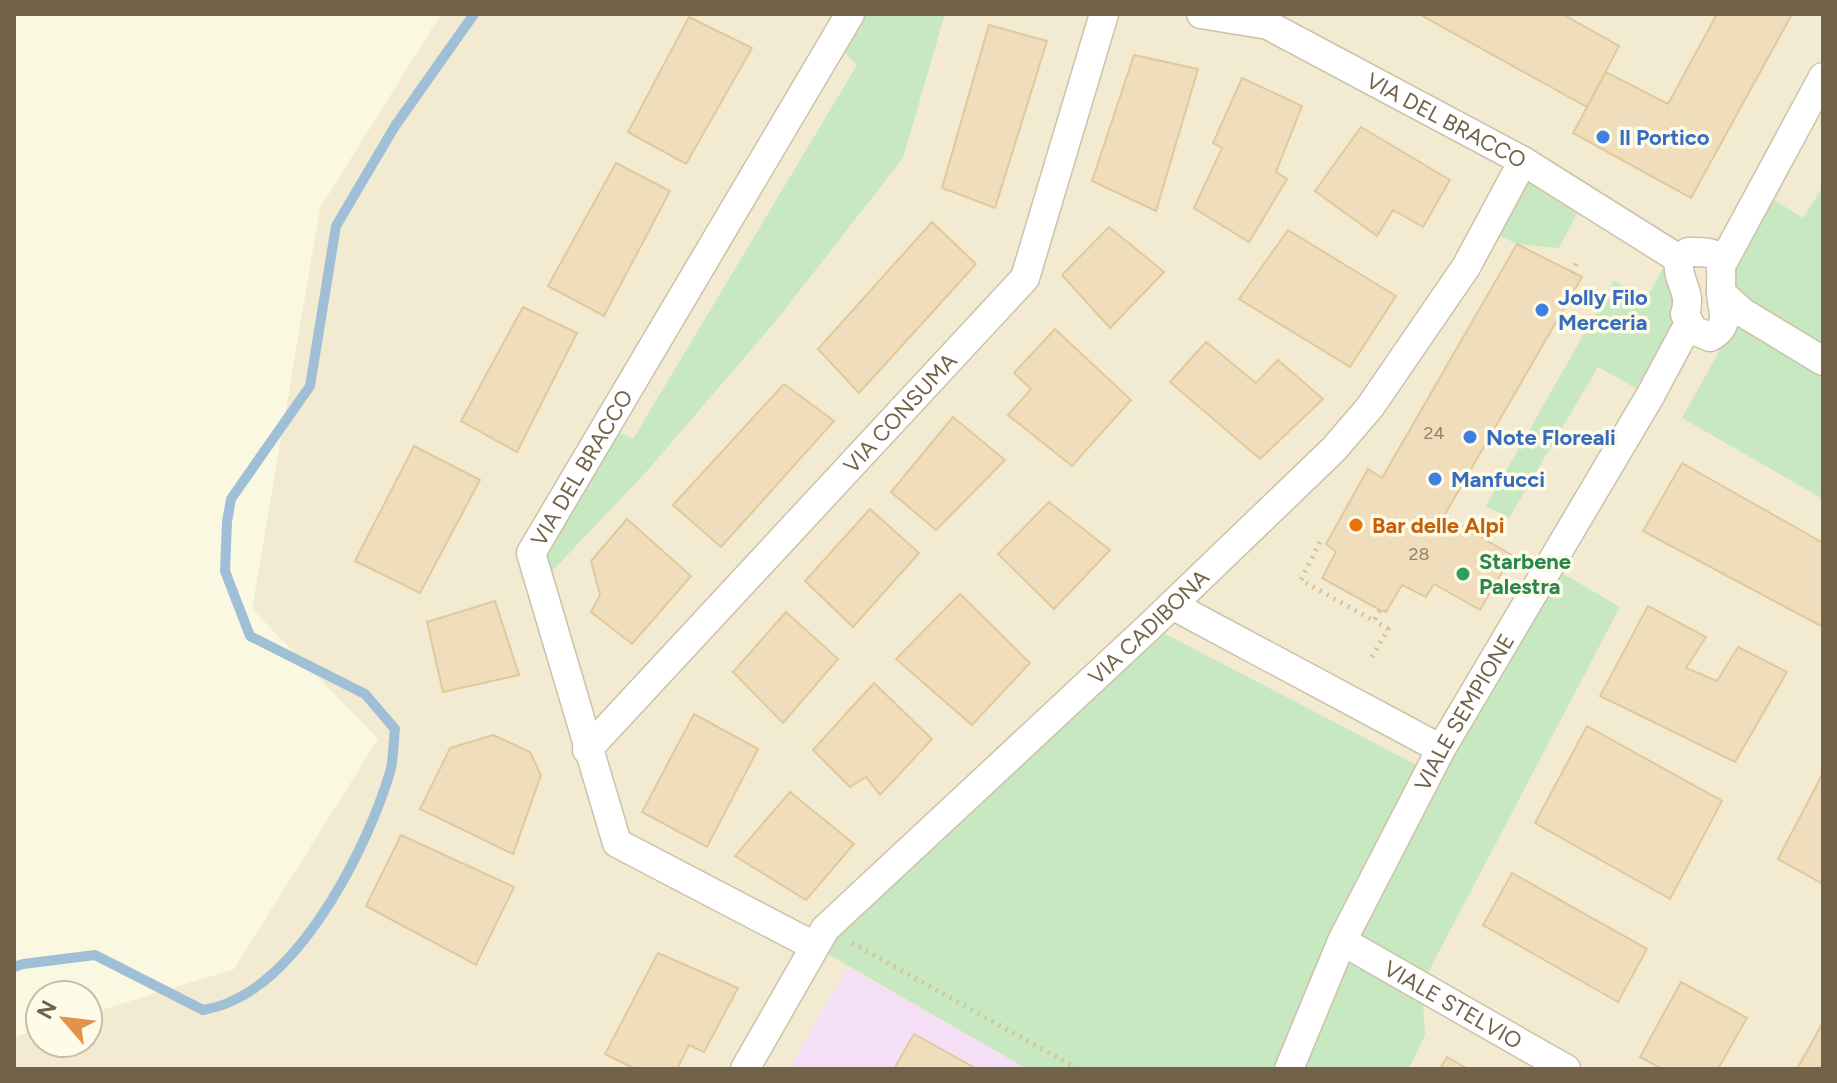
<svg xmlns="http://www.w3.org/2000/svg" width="1837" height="1083" font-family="Figtree,sans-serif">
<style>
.residential{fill:#f3ebd1}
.education{fill:#f5dff7}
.green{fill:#c7e8c1}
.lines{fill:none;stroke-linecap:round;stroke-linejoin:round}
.stream{stroke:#9ebfd5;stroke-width:10}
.building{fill:#f0ddbb;stroke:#e2c89b;stroke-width:2}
.minor-casing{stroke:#ccc1a9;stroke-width:31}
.path{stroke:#d4c19e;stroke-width:5;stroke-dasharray:2 6;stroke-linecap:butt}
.minor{stroke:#fff;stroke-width:28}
.shop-dot{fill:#3f7fe0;stroke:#fefbe8;stroke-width:3}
.food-dot{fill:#e8710a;stroke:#fefbe8;stroke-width:3}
.leisure-dot{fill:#2e9e5b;stroke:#fefbe8;stroke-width:3}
.labels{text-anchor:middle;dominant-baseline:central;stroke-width:7;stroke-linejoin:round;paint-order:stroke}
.number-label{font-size:18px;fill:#928166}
.street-label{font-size:22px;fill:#726249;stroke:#fefbe8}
.shop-label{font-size:22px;font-weight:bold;fill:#366cbe;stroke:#fefbe8;text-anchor:start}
.food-label{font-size:22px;font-weight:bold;fill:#c56008;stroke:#fefbe8;text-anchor:start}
.leisure-label{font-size:22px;font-weight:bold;fill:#27864d;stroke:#fefbe8;text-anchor:start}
</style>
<rect width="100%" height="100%" fill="#fbf8e2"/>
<polygon class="residential" points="441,14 1823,14 1823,1069 14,1069 14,1037 40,1029 40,1043 88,1043 88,1014 234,969 378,739 252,609 320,208"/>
<polygon class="education" points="848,967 1027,1069 789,1069"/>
<g class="green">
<polygon points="850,14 945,14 903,158 775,322 646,472 540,584 531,553 606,426 633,439 857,65 833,42"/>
<polygon points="1523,161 1585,198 1559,248 1517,244 1488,230"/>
<polygon points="1823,187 1823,499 1682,418 1741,312 1721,293 1761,192 1803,218"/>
<polygon points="1672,253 1688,325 1650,396 1598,367 1509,518 1486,506 1614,281 1646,299"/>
<polygon points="1550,566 1620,607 1422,984 1425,1035 1409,1069 1027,1069 814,946 1150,626 1430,772"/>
</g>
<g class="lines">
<path class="stream" d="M14 967 23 964 95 955 203 1010C212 1008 223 1006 232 1001 306 968 368 846 390 772 394 759 393 743 395 729L365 694 250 636 225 571 227 522 231 499 310 386 336 226 395 126 474 14"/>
</g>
<g class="building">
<polygon points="1419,14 1562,14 1619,46 1587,107"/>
<polygon points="1717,14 1792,14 1691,198 1573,133 1606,72 1668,104"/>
<polygon points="689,17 752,48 686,164 628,132"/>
<polygon points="989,25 1047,41 995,208 942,188"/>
<polygon points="1134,55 1198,69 1156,211 1092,181"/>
<polygon points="1242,78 1302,106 1276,172 1287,179 1249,242 1194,208 1222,148 1213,143"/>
<polygon points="1361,127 1450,180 1423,227 1393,210 1377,236 1315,191"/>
<polygon points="616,163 670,191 604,316 548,286"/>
<polygon points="932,222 976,264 859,393 818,349"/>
<polygon points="1109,227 1164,272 1110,328 1062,275"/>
<polygon points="1288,230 1396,296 1350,367 1239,299"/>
<polygon points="1517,244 1582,277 1444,516 1512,555 1480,610 1434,584 1426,597 1402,585 1386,612 1380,610 1322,578 1336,552 1326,544 1368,469 1382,478"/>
<polygon points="523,307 577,333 517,452 461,421"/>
<polygon points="1055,329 1131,400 1072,466 1008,415 1031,389 1014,373"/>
<polygon points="1206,342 1256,383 1278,360 1323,399 1260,459 1170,382"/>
<polygon points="784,384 834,421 721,547 673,505"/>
<polygon points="953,417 1005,460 936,530 891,492"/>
<polygon points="414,446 480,480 420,593 355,561"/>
<polygon points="1682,463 1823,543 1823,627 1643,531"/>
<polygon points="1049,502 1110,550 1054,609 998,554"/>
<polygon points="870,509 919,553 853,627 805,581"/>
<polygon points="627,519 691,576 632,644 591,612 600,595 591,561"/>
<polygon points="960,594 1030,663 972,725 896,659"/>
<polygon points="495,601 519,675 443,692 427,622"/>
<polygon points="1648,606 1706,637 1686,668 1717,681 1738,647 1787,672 1735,762 1600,696"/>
<polygon points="786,612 838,659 783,723 733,672"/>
<polygon points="874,683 932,739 880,795 866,777 850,787 813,750"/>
<polygon points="694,714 758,749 707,847 642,812"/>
<polygon points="1587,726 1722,801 1670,899 1535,823"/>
<polygon points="493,735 530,752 541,775 513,854 420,809 450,748"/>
<polygon points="1823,773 1823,884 1778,859"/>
<polygon points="790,792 854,844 806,900 735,856"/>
<polygon points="401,835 514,887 476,965 366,906"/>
<polygon points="1512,873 1647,949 1618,1002 1483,925"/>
<polygon points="658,953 738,988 704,1052 689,1045 677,1069 635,1069 605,1054"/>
<polygon points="1681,982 1747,1018 1718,1069 1662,1069 1640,1057"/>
<polygon points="1823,1022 1823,1069 1797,1069"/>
<polygon points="914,1034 977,1069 894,1069"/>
<polygon points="1447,1057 1468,1069 1440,1069"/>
</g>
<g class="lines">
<g class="minor-casing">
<g id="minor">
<path id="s1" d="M1201 14 1268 25 1523 161 1679 259"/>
<path d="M1688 252C1726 251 1721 259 1721 291 1721 310 1733 325 1710 337L1693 330 1685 314C1693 291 1676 282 1679 259Z"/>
<polyline points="1722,264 1823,77"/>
<polyline points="1721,293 1742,312 1823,361"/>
<polyline points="1172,605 1441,749"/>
<path id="s2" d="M587 750 1025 278 1104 14"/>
<path id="s3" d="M1342 941 1566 1069"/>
<path id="s4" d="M814 946 617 843 531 553 850 14"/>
<path id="s5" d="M745 1069 825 929 1150 626 1334 449 1370 407 1466 267 1523 161"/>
<path id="s6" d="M1289 1069 1342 941 1441 749 1650 396 1688 325"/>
</g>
</g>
<g class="path">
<polyline points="1572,273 1578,260"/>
<polyline points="1320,542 1301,580 1374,621 1380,610"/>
<polyline points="1372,657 1388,629 1374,621"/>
<polyline points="852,943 1078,1069"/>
</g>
<use href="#minor" class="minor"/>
</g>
<g class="shop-dot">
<circle cx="1603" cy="137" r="8"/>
<circle cx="1542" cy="310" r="8"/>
<circle cx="1470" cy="437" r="8"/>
<circle cx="1435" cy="479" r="8"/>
</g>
<circle class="food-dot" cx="1356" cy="525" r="8"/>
<circle class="leisure-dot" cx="1463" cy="574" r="8"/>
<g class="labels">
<g class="number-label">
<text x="1434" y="433">24</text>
<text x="1419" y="554">28</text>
</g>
<g class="street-label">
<text stroke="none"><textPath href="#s1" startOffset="270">VIA DEL BRACCO</textPath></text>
<text stroke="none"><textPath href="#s2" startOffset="460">VIA CONSUMA</textPath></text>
<text stroke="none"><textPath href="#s4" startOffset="624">VIA DEL BRACCO</textPath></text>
<text stroke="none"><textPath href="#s5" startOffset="604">VIA CADIBONA</textPath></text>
<text stroke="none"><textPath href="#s6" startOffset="398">VIALE SEMPIONE</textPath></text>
<text stroke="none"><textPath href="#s3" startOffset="128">VIALE STELVIO</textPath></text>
</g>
<g class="shop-label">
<text x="1619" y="137">Il Portico</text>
<text x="1558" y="297">Jolly Filo<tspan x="1558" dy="25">Merceria</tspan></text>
<text x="1486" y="437">Note Floreali</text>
<text x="1451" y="479">Manfucci</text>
</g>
<g class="food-label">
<text x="1372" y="525">Bar delle Alpi</text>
</g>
<g class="leisure-label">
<text x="1479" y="561">Starbene<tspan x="1479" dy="25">Palestra</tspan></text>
</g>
</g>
<rect width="1837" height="1083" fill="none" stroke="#726249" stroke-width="32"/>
<g transform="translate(64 1019) rotate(298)"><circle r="38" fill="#fefbe8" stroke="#c6bea8" stroke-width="2"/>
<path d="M0-6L14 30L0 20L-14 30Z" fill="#e2924a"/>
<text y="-12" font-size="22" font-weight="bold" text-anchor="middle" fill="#726249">N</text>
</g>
</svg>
